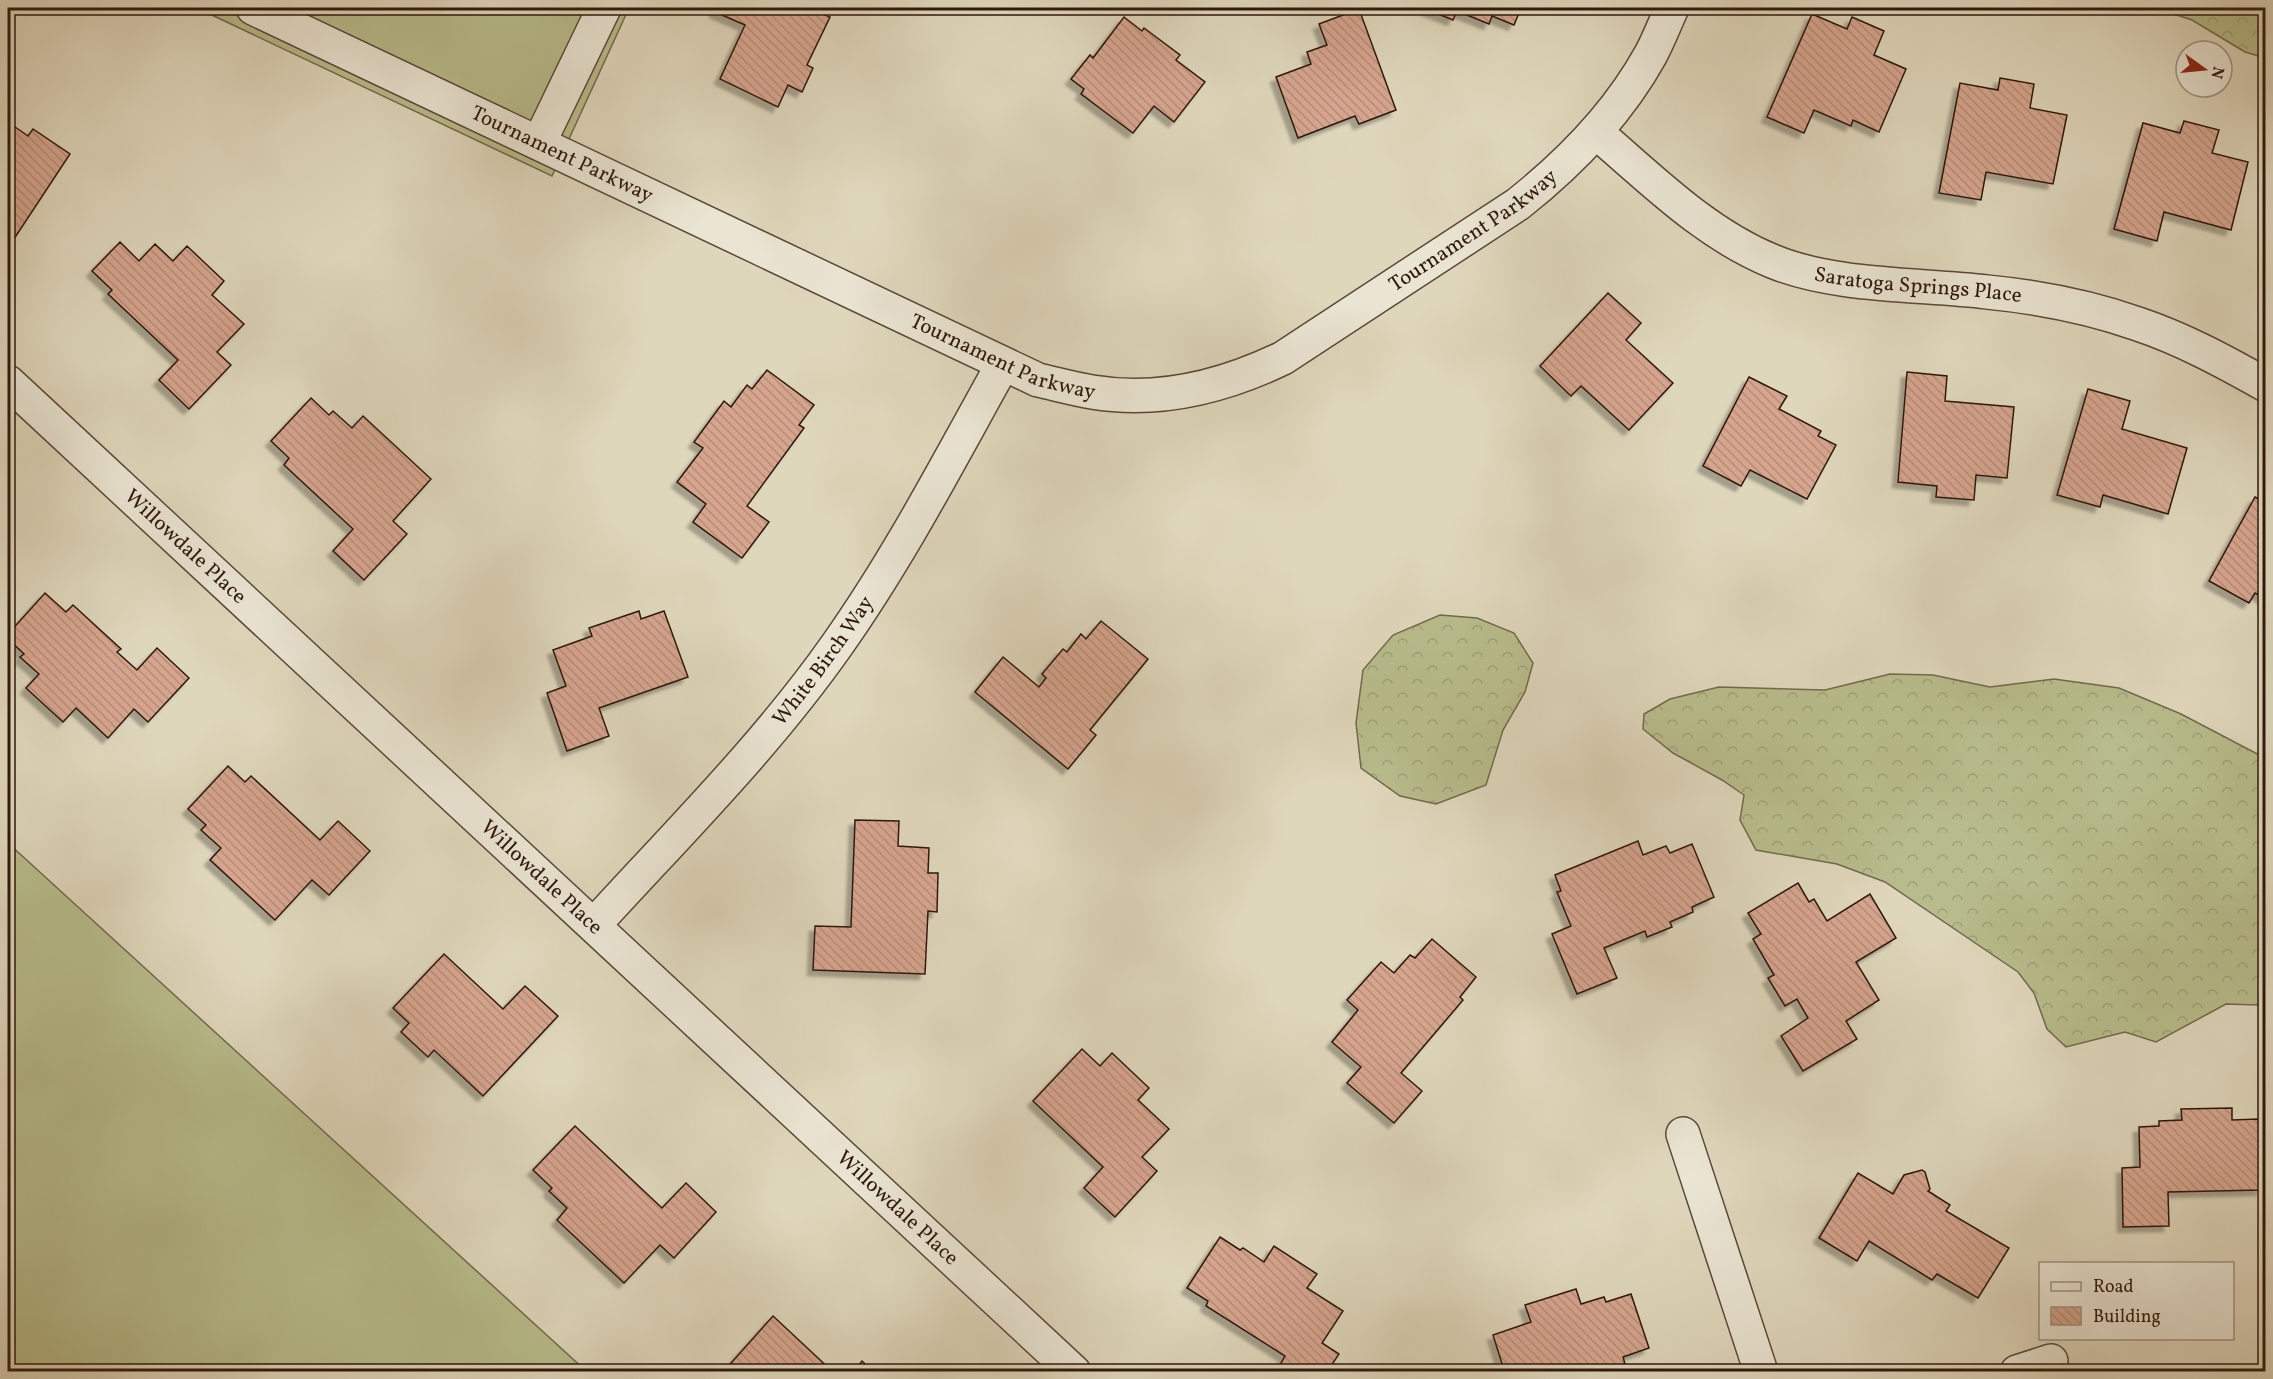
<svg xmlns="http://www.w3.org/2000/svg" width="2273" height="1379" font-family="Vollkorn,serif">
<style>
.grass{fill:#b8bc8c;stroke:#736a4c;stroke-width:1.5}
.forest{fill:url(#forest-crowns);stroke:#736a4c;stroke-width:1.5}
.building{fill:url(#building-back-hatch);stroke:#2e180d;stroke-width:1.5;filter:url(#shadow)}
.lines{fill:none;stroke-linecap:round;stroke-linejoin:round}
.minor-casing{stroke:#5a4839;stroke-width:36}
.minor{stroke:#eae5d3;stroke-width:33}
.labels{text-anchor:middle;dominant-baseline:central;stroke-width:5;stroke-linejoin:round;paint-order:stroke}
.street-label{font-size:21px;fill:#2e180d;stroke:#eae5d3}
</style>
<defs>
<pattern id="forest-crowns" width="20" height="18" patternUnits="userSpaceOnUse" patternTransform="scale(1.5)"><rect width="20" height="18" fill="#b8bc8c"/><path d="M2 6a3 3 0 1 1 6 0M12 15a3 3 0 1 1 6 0" fill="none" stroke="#9ea178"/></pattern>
<pattern id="building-back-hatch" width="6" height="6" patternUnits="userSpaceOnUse" patternTransform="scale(1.5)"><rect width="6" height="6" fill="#d5a58e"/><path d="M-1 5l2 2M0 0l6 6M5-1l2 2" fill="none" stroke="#b78d79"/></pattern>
<filter id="shadow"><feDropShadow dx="-5.5" dy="5.5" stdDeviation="1.5" flood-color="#0004"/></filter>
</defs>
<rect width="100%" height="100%" fill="#dfd7bc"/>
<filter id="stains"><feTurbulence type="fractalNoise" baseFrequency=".00333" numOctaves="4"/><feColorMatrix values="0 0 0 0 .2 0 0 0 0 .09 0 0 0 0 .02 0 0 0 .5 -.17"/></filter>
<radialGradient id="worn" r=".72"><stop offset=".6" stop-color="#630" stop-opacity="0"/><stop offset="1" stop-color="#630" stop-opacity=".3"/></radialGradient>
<g class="grass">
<polygon points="197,8 629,8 552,176"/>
<polygon points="8,843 586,1371 8,1371"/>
</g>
<g class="forest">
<polygon points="2155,8 2265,8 2265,58 2245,52 2192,20"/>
<polygon points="1440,615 1477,618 1514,633 1533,663 1525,692 1503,730 1486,785 1436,804 1400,796 1361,768 1356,723 1363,670 1393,635"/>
<polygon points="1890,674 1933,675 1990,687 2054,679 2119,688 2181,714 2265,758 2265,1015 2258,1005 2226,1004 2156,1042 2125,1032 2066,1047 2047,1029 2034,993 2018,972 1885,882 1837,864 1756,850 1740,820 1744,795 1722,780 1673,753 1643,729 1644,714 1670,699 1719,687 1825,690"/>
</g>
<g class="building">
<polygon points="716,8 810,8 830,17 807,65 813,68 802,92 788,85 778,107 720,79 745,25 715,12"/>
<polygon points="1423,8 1521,8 1514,25 1492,16 1489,24 1457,11 1453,20"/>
<polygon points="1359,9 1396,110 1359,124 1355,116 1298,138 1276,77 1311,64 1307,52 1327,45 1319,24"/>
<polygon points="1812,14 1847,29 1852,17 1884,31 1874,55 1906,69 1879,132 1853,120 1851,126 1814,110 1804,133 1767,117"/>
<polygon points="1124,17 1142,31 1144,28 1180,55 1176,60 1205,82 1174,122 1154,106 1133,133 1081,94 1084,89 1071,79 1090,55 1093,58"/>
<polygon points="2000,78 2034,84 2030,108 2067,115 2053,184 1986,172 1981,200 1939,193 1960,83 1998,90"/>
<polygon points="2184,121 2219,130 2212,153 2248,162 2231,230 2164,212 2157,241 2114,229 2143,123 2180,133"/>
<polygon points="8,122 28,136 33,129 70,154 8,248"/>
<polygon points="120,242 139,261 155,244 173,261 187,246 224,281 212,295 244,324 217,352 231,365 189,409 159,380 178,360 108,294 112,290 92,271"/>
<polygon points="1608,293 1641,323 1626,340 1673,383 1629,430 1581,386 1571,396 1540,366"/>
<polygon points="767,370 814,405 799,425 804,428 747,506 769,522 742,558 693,522 706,504 677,482 703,448 694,442 724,401 731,407 747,385 752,389"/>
<polygon points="1907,372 1947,376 1945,401 2014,407 2007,478 1976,475 1974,500 1936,497 1937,486 1898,482"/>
<polygon points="1749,377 1787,396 1779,409 1821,431 1818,436 1836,445 1807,499 1750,470 1741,486 1703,466"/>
<polygon points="2088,389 2130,401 2122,429 2187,448 2168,514 2103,495 2100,507 2057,495"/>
<polygon points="311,398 329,415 333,411 352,428 363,416 431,479 393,521 407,534 364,580 333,551 353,529 284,465 289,458 271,441"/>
<polygon points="2255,497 2266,503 2266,599 2255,593 2249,603 2209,581"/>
<polygon points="45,593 66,612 73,605 121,649 117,652 137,670 157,648 189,678 148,722 134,709 108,738 76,708 63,722 26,688 39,674 20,657 24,654 8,639 8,634"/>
<polygon points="639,611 641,619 664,611 688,677 599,708 609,736 567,751 547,693 566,686 553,650 592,636 589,628"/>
<polygon points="1101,621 1148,659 1090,730 1096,735 1068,769 975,692 1003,657 1039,687 1046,678 1042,674 1063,649 1067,652 1081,634 1086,639"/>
<polygon points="228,766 245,782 251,776 320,840 338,821 370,851 329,895 312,880 275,920 210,860 221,848 201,830 206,825 188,809"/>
<polygon points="855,820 899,821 898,846 929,848 928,873 938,873 937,912 928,911 925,974 813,970 815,926 851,927"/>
<polygon points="1638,841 1643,855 1666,846 1670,853 1692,844 1714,897 1692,907 1693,912 1670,922 1672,927 1647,937 1645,931 1604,948 1617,978 1577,994 1552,934 1571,926 1557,892 1561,891 1555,875"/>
<polygon points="1798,883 1809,902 1814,899 1827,921 1870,894 1896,938 1856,962 1879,1000 1846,1021 1857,1039 1803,1071 1781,1036 1808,1018 1797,999 1785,1006 1768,978 1774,975 1753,939 1761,934 1748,913"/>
<polygon points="1432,939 1476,977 1460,997 1463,1000 1401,1073 1422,1091 1394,1123 1347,1083 1361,1067 1332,1042 1358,1010 1347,1000 1381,962 1394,973 1410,955 1415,958"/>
<polygon points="444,954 503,1009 525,986 558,1016 483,1096 434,1050 428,1057 401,1032 409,1023 393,1008"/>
<polygon points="1082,1049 1100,1066 1112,1053 1149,1088 1138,1100 1169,1129 1142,1157 1157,1171 1115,1217 1084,1188 1103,1167 1033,1101"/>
<polygon points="2232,1108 2232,1120 2258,1119 2259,1125 2266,1125 2266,1182 2262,1182 2262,1190 2168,1192 2169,1226 2123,1227 2122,1168 2140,1167 2139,1127 2159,1126 2159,1121 2182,1120 2181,1109"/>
<polygon points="575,1126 662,1208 686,1183 716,1212 674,1258 660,1245 624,1283 557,1220 567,1208 549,1191 552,1188 533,1170"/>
<polygon points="1922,1170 1925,1172 1930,1189 1928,1191 1950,1205 1946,1211 2009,1248 1978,1298 1937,1274 1932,1280 1869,1241 1857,1261 1819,1238 1858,1173 1893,1194 1904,1175"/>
<polygon points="1220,1237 1240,1250 1243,1248 1264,1262 1274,1246 1317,1274 1307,1288 1343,1311 1322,1343 1339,1354 1327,1372 1276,1372 1285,1356 1206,1306 1208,1301 1187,1288"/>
<polygon points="1576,1289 1581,1304 1604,1297 1606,1302 1631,1294 1649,1348 1623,1357 1625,1364 1602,1372 1501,1372 1504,1370 1493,1335 1531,1322 1525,1305"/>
<polygon points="773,1316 833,1372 723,1372"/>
<polygon points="862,1361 873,1372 853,1372"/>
</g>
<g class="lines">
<g class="minor-casing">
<g id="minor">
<path id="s1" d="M253 8 1038 380C1056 384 1074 389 1092 392 1158 403 1223 387 1283 358L1518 204C1571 162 1618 114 1651 54 1659 39 1665 23 1672 8"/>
<path id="s2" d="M1596 132C1651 179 1704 233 1772 261 1834 287 1920 284 1987 292 2038 297 2090 307 2138 324 2183 339 2225 362 2266 385"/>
<polyline points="539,143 604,8"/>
<path id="s3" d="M8 382 1074 1372"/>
<path id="s4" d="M594 925C677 834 766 746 837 645 900 556 950 459 1003 364"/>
<polyline points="1683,1134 1761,1372"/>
<polyline points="2017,1372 2051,1361"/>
</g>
</g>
<use href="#minor" class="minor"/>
</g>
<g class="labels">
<g class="street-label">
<text stroke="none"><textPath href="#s1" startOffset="342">Tournament Parkway</textPath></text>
<text stroke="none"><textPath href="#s1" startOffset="1350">Tournament Parkway</textPath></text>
<text stroke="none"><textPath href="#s2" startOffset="368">Saratoga Springs Place</textPath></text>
<text stroke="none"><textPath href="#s1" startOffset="828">Tournament Parkway</textPath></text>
<text stroke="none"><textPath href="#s3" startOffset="242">Willowdale Place</textPath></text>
<text stroke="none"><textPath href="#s4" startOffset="350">White Birch Way</textPath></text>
<text stroke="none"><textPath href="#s3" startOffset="728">Willowdale Place</textPath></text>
<text stroke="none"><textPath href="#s3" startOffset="1214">Willowdale Place</textPath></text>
</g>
</g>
<rect width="2273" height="1379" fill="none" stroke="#dfd7bc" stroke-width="30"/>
<rect x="9" y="9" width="2255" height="1361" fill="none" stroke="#2e180d" stroke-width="3"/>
<rect x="15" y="15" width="2243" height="1349" fill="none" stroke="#2e180d" stroke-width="1.5"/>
<rect x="2039" y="1262" width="195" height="78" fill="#eae5d3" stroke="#9f9384" stroke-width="1.5"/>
<rect x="2051" y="1282" width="30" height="9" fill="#eae5d3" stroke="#9f9384" stroke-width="1.5"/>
<text x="2093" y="1292" font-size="18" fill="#2e180d">Road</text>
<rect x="2051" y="1307" width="30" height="18" fill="url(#building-back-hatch)" stroke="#9f9384" stroke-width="1.5"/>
<text x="2093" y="1322" font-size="18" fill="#2e180d">Building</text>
<g transform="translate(2204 69) rotate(105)"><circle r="28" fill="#eae5d3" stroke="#9f9384" stroke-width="1.5"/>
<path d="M0-4.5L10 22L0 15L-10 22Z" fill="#8f2418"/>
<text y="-9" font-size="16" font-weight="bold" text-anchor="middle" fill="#2e180d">N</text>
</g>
<rect width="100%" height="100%" filter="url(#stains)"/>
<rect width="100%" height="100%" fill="url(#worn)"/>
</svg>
